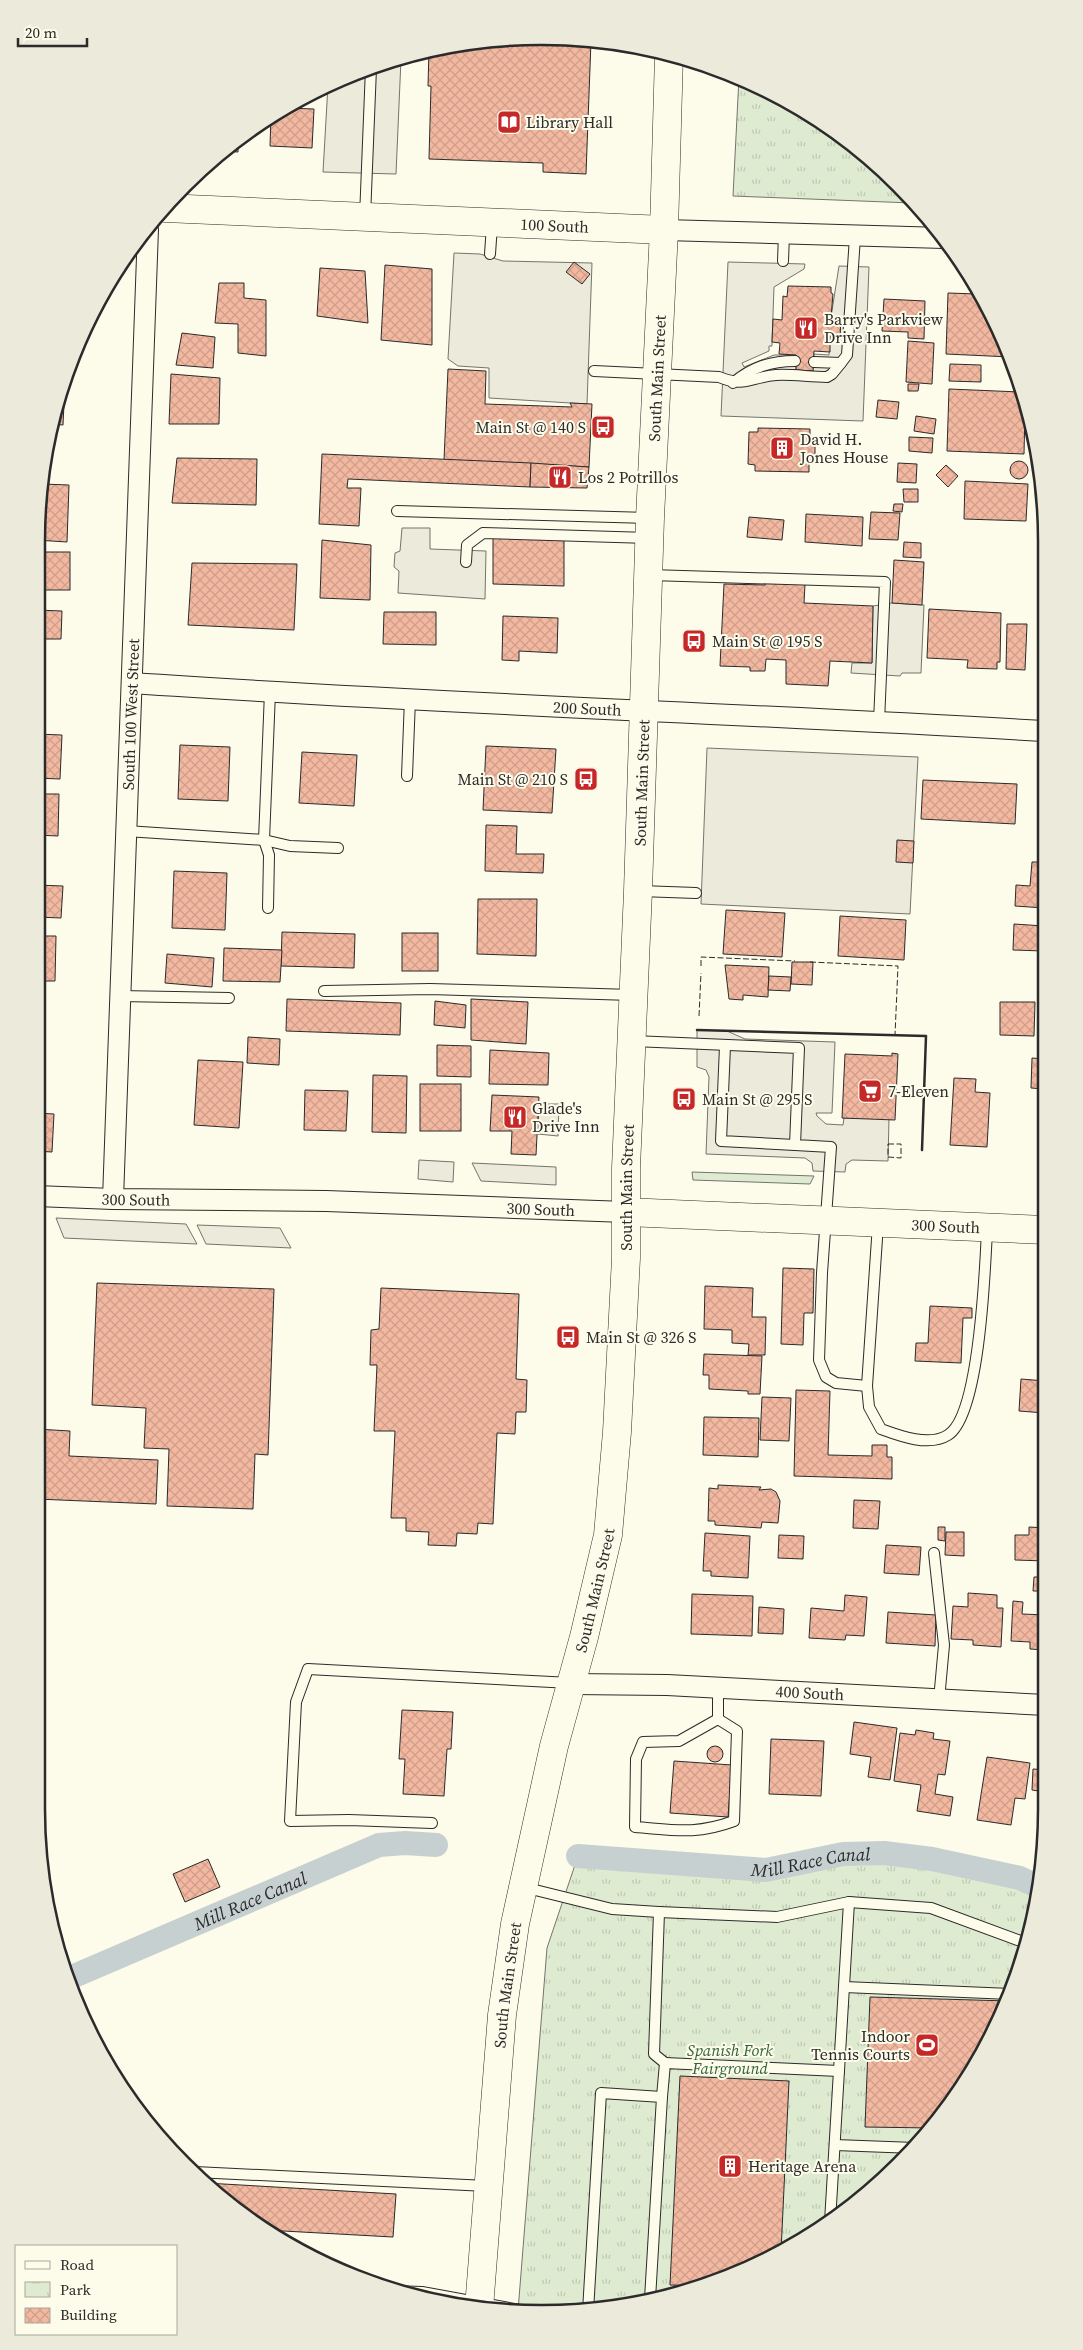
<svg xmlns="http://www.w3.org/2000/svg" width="1083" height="2350" font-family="'Source Serif 4',serif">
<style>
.grass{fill:#deebd1;stroke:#74746e}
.park{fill:url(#park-tufts);stroke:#74746e}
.parking{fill:#eceadb;stroke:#74746e}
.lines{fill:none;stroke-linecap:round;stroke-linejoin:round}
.canal{stroke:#c7d0d0;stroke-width:24}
.building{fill:url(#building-cross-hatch);stroke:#2b2b2b}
.lane-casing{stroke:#2b2b2b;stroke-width:12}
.street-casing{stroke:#2b2b2b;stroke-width:22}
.secondary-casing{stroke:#2b2b2b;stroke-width:29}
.primary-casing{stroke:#2b2b2b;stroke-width:29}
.lane{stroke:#fdfbea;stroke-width:10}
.street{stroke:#fdfbea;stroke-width:20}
.secondary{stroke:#fdfbea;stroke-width:28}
.primary{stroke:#fdfbea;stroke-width:28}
.fence{stroke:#2b2b2b;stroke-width:1;stroke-dasharray:6 2.5;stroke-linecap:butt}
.wall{stroke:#2b2b2b;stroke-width:2.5}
.labels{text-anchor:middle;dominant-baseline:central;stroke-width:4;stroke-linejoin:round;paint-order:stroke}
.poi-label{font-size:16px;fill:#2b2b2b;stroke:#fdfbea;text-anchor:start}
.street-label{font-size:16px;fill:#2b2b2b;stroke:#fdfbea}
.park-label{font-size:16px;font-style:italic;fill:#34623c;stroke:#fdfbea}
.water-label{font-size:18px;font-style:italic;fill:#2b2b2b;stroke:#fdfbea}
.rim{fill:none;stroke:#2b2b2b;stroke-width:2.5}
</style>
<defs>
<pattern id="park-tufts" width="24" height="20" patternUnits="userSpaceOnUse" patternTransform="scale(1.25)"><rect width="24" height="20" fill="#deebd1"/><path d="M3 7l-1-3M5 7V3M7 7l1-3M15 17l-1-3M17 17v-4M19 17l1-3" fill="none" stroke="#bfcab4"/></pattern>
<pattern id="building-cross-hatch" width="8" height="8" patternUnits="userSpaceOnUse" patternTransform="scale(1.25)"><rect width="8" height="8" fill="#f2b8a0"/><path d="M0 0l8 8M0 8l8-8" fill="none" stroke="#d09e8a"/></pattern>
</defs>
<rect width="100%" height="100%" fill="#fdfbea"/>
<polygon class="grass" points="692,1172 814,1176 810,1184 693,1180"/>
<g class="park">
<polygon points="739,77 849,140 912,203 733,196"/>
<path d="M884 1853C934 1859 993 1866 1039 1887L1037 1907 1008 2002 962 2089 921 2142 849 2209 794 2246 704 2287 608 2309 541 2314 518 2311 547 1948 578 1856 766 1870 843 1854Z"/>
</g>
<g class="parking">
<polygon points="401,59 396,174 323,172 328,85 348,75"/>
<polygon points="454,253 480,254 503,261 592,263 587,404 489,398 489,368 458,366 448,359"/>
<polygon points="728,262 805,264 804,269 774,287 772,342 772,346 769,346 769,351 742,363 744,367 774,355 796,355 796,370 813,371 814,354 829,355 830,336 840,337 841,318 831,317 839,266 869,267 863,421 721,416"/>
<polygon points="402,528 430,528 430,549 486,551 485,599 398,593 399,571 394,567 395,553 400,551"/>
<polygon points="892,603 924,605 921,673 902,673 900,676 851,673 852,663 872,663 873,606"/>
<polygon points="707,748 918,757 910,914 701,904"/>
<polygon points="697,1030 727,1031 745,1039 835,1042 832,1113 816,1113 817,1116 826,1124 843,1125 844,1118 889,1118 888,1161 852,1160 846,1164 845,1172 813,1171 812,1163 805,1158 706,1154 709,1077 706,1070 697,1067"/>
<polygon points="539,1104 559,1104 558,1136 538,1134"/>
<polygon points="419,1160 454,1162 453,1182 418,1179"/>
<polygon points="472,1163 556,1167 556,1185 481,1181"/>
<polygon points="56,1218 186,1224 197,1244 64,1238"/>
<polygon points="197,1225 280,1228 291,1248 206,1244"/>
</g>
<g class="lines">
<g class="canal">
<path id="s1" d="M578 1856 766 1870 843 1854 884 1853 932 1859 1020 1878 1039 1887"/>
<path id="s2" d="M67 1979 379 1845 405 1843 436 1845"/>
</g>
</g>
<g class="building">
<polygon points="541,36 591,41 586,174 543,172 543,163 429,159 431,86 428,86 429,50 443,46"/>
<polygon points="286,108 314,109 312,148 270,146 271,116"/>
<polygon points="238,140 238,152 224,151"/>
<polygon points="574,262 590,274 582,284 566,272"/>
<polygon points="385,265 432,269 432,345 381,340"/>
<polygon points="320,268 365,271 368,323 317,316"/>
<polygon points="219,283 244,283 244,298 266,300 266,356 238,353 238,324 215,323"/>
<polygon points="788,286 831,287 831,293 833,294 831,317 841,317 840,337 830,336 830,352 814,351 813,371 796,370 796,355 779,354 780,343 772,342 773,319 782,320 783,296 787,297"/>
<polygon points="948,293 977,294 1008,348 1011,357 946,354"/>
<polygon points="884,299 925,301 924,339 908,338 908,332 882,331"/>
<polygon points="182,333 215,337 213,368 176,365"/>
<polygon points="908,341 934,343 932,384 906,382"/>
<polygon points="950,364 981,365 981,382 949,381"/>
<polygon points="448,369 486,371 485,404 572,407 570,403 592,404 589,467 444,460"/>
<polygon points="171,374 220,378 219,424 169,424"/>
<polygon points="65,382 63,425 52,424"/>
<polygon points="908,384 919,384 918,391 908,391"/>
<polygon points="949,389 1020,392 1025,412 1024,454 947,451"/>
<polygon points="878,400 899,402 897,419 876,417"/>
<polygon points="916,416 936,419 934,434 914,431"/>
<polygon points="758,428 810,429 810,437 815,437 815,460 809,460 809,472 755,471 755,465 748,464 749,432 758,432"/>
<polygon points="909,437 933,438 932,453 909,451"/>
<polygon points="322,454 531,463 530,487 348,479 347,488 361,488 359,526 319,524"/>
<polygon points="177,458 257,459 256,505 172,503"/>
<circle cx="1019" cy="470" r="9"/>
<polygon points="531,463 589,467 587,488 530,487"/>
<polygon points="898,463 917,464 916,483 897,482"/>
<polygon points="946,465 958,476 948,487 936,475"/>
<polygon points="965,481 1028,484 1026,521 964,519"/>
<polygon points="42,484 69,485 67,542 36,540"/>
<polygon points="1041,485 1042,485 1043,534 1040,534"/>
<polygon points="903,489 918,489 918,502 904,502"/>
<polygon points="894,504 903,504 902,512 893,511"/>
<polygon points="871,512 900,513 898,540 869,539"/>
<polygon points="806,514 863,517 862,546 805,542"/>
<polygon points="749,517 784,520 782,540 747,537"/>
<polygon points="493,535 564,537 564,586 493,584"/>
<polygon points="322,540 371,545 370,600 320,598"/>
<polygon points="904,542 921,543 921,558 903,557"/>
<rect x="36" y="552" width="34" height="38"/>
<polygon points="894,560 924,562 922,605 892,603"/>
<polygon points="192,563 297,564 294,630 188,625"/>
<polygon points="765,582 805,584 804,603 873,606 872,663 830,661 828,686 786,684 786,660 766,659 765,671 750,671 750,667 720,666 724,584 765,585"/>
<polygon points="929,609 1001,613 1000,662 997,662 997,669 967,668 968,660 927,658"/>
<polygon points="36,610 62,611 61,639 41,639 40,646 36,645"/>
<polygon points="384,612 436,612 436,645 383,644"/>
<polygon points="503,616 558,618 557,653 519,651 519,661 502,660"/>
<polygon points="1007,624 1027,624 1025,670 1006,669"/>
<polygon points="36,734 62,735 60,779 36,778"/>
<polygon points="180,745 230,747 228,801 178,799"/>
<polygon points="486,746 556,749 552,813 483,810"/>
<polygon points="302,752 357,755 354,806 299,803"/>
<polygon points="923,780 1017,784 1015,824 921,819"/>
<polygon points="36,794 59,794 58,836 36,835"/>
<polygon points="486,825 517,826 516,854 544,854 543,873 485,871"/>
<polygon points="897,840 914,841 913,863 896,862"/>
<polygon points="1032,862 1044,862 1044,908 1015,906 1016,885 1030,886"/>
<polygon points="174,871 227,873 225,930 172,928"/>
<polygon points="36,885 63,886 61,918 36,917"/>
<polygon points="478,899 537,899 536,956 477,954"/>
<polygon points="726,910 785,913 782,957 723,954"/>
<polygon points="840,916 906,920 904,960 838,956"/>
<polygon points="1014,924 1044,926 1044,951 1013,950"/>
<polygon points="282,932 355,934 354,968 281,966"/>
<rect x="402" y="933" width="36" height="38"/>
<polygon points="36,936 56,936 55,981 36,981"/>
<polygon points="224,948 282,950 280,982 223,981"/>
<polygon points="167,954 214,958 212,987 165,983"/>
<polygon points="792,962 813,962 812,985 791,984"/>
<polygon points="725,965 769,967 768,997 743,995 743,1000 729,999"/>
<polygon points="769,976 791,977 790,991 768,990"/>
<polygon points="287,999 401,1003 400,1035 286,1031"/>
<polygon points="471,999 528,1002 526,1044 471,1040"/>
<polygon points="435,1001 466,1005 465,1028 434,1025"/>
<polygon points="1000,1002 1035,1002 1034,1036 1000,1035"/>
<polygon points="36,1015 42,1015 40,1040 36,1040"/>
<polygon points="248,1037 280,1039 279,1065 247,1063"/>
<polygon points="437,1045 471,1046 471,1077 437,1076"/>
<polygon points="490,1050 549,1053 548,1085 489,1084"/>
<polygon points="892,1053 898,1054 895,1120 842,1118 845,1054 892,1056"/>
<polygon points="1032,1058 1044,1059 1044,1089 1031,1088"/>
<polygon points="198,1060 243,1062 239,1128 194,1125"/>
<polygon points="373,1075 407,1076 406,1133 372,1132"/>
<polygon points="954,1078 976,1079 975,1092 990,1093 987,1147 950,1145"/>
<rect x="420" y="1084" width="41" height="47"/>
<polygon points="305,1090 348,1091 346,1131 304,1130"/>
<polygon points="492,1095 539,1097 536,1155 511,1154 512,1131 490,1131"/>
<polygon points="36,1113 54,1114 52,1152 36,1151"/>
<polygon points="783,1268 814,1269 813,1313 804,1313 803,1345 781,1344"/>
<polygon points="97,1283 274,1289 268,1455 255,1454 253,1509 167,1506 169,1449 144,1448 146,1408 92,1405"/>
<polygon points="705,1286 753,1288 752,1317 766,1317 765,1355 748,1355 749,1344 732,1343 732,1330 704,1329"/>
<polygon points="381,1288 519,1294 516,1379 527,1380 526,1412 516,1412 515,1434 497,1433 493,1524 478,1523 477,1534 457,1533 456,1546 428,1545 429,1532 406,1531 406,1518 391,1518 395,1431 374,1431 377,1365 370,1365 371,1330 379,1329"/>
<polygon points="930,1306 972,1308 972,1318 963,1318 961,1363 915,1361 916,1343 928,1343"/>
<polygon points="1042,1327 1045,1327 1045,1368 1040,1368"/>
<polygon points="704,1354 762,1356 760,1394 748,1394 748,1391 709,1389 709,1375 703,1375"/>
<polygon points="1021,1379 1045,1381 1045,1413 1019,1411"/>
<polygon points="796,1390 830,1391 828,1455 872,1456 872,1445 887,1445 887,1457 892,1457 892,1479 794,1476"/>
<polygon points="762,1397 791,1398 789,1441 760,1440"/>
<polygon points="704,1417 759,1418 758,1457 703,1455"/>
<polygon points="36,1429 70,1431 69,1456 158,1460 156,1504 36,1499"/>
<polygon points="718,1485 761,1487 759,1490 771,1489 776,1492 780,1501 778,1523 762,1522 761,1528 715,1525 715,1521 708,1521 709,1488 718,1489"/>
<polygon points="854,1500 880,1501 878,1529 853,1528"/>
<polygon points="938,1527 945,1527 945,1541 938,1540"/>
<polygon points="1029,1527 1046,1528 1046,1561 1015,1560 1015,1535 1029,1535"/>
<polygon points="946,1532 964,1532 964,1556 945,1555"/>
<polygon points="705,1533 750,1536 748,1578 711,1576 711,1571 703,1571"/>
<polygon points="779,1535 804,1536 803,1559 778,1558"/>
<polygon points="886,1545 921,1547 919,1575 884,1573"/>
<polygon points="1034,1577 1046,1577 1046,1591 1033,1591"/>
<polygon points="968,1593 997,1595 997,1608 1003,1608 1001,1647 973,1645 973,1640 951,1639 953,1606 968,1607"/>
<polygon points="692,1594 753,1596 752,1636 691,1634"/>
<polygon points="845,1595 867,1597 864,1636 846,1635 845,1640 809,1638 811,1608 844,1611"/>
<polygon points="1013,1601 1023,1602 1022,1614 1046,1615 1046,1650 1030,1649 1030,1642 1011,1641"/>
<polygon points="759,1607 784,1609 783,1634 758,1633"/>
<polygon points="888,1612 936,1615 935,1646 886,1643"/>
<polygon points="402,1710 453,1712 451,1749 447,1749 444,1796 403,1794 405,1759 399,1759"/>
<polygon points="854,1722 897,1728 890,1780 868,1777 871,1757 850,1754"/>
<polygon points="916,1730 934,1733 933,1739 950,1741 945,1775 938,1774 935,1794 953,1797 950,1816 917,1811 921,1785 894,1781 900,1733 915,1735"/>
<polygon points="771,1739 824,1741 821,1796 769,1794"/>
<circle cx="715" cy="1754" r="8"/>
<polygon points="987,1757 1030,1763 1025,1799 1015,1798 1011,1825 977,1820"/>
<polygon points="674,1761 732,1765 728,1817 670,1813"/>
<polygon points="1033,1769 1047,1770 1047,1803 1044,1803 1045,1792 1032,1790"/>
<polygon points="208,1859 220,1887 185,1902 173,1874"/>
<polygon points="870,1997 1009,2001 962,2089 931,2128 865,2127"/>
<polygon points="680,2076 789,2081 781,2252 706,2286 670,2285"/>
<polygon points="206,2183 396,2194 393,2237 265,2230 234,2209"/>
</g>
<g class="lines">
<g class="lane-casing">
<g id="lane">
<polyline points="365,217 371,68"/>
<polyline points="490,254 492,225"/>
<polyline points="783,261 784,234"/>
<polyline points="814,362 841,363 847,355 855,237"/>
<path d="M594 371 719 377C746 388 750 377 776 375 792 374 810 377 827 377L832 374 841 363"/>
<path d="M733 383C752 367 771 361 795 361"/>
<polyline points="397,511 649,518"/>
<polyline points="466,562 467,545 483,533 649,538"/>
<polyline points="650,575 885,582 879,722"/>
<polyline points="407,776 410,699"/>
<polyline points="126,831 264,840 290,846 338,848"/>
<polyline points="640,891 696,893"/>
<polyline points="268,908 269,855 264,840 270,692"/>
<polyline points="324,991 430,989 632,995"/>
<polyline points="120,996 229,998"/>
<polyline points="633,1041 799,1048 795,1145 831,1147 822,1273 819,1360 826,1377 836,1383 867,1386"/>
<polyline points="725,1046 721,1141 795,1145"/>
<path d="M878 1224 867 1386 869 1407 881 1429C900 1436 929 1447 948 1435 980 1415 985 1269 987 1230"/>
<polyline points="934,1553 944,1645 939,1700"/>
<path d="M718 1688V1719L679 1741 643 1742 636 1759 635 1827C675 1830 696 1835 734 1821L737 1731 718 1719"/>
<polyline points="432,1823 349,1820 290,1821 296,1702 308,1669 571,1683"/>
<polyline points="523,1887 612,1909 659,1912 777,1917 849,1902 931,1908 1026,1943"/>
<polyline points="659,1912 654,2054 665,2063"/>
<polyline points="844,1987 1011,1994"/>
<polyline points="662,2097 665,2063 839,2071"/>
<polyline points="835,2145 915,2148"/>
<polyline points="195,2172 487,2186"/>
<polyline points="830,2222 849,1902"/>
<polyline points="393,2291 422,2292 542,2314"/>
<polyline points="588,2311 601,2093 662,2097 650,2299"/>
</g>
</g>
<g class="street-casing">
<g id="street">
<polyline points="664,230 944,238"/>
<path id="s3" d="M132 683C435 704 739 713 1043 731"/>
<path id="s4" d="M36 1196 113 1199 326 1201 626 1212"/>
<path id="s5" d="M113 1199 148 229"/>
<path id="s6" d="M572 1684 667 1685 1046 1705"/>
</g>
</g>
<g class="secondary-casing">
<g id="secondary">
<path id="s7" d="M165 208 664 230"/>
<path id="s8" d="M626 1212 1045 1230"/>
</g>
</g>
<g class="primary-casing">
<g id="primary">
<path id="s9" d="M479 2308 502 2015 515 1924 554 1746 584 1637 608 1535 617 1432 626 1258V1168L638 891 650 518 664 230 669 55"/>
</g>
</g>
<use href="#lane" class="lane"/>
<use href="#street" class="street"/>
<use href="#secondary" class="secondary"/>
<use href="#primary" class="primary"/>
<g class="fence">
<polyline points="810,962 898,966 895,1035"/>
<polyline points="701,966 701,957 795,961"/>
<polyline points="699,1016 701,973"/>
<polygon points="888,1144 901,1144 901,1158 888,1157"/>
</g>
<polyline class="wall" points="697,1030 926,1036 922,1150"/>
</g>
<defs>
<g id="library-square" transform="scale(1.25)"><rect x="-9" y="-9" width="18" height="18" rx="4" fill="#c62828" stroke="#fdfbea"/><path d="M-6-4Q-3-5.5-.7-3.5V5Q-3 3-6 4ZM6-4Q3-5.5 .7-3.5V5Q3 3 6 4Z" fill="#fff"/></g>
<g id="restaurant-square" transform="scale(1.25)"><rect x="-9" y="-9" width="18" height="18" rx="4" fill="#c62828" stroke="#fdfbea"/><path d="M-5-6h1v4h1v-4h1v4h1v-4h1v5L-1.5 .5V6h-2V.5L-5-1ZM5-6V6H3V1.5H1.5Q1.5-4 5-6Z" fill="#fff"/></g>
<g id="bus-square" transform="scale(1.25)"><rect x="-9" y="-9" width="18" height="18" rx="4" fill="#c62828" stroke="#fdfbea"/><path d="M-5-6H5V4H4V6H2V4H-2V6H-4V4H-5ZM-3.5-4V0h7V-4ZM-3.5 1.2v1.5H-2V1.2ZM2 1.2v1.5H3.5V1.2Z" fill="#fff"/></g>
<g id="building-square" transform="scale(1.25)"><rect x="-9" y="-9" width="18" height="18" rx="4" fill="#c62828" stroke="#fdfbea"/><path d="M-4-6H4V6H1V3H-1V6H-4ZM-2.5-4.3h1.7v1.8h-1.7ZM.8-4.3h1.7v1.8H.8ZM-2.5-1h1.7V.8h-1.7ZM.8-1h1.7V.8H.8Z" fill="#fff"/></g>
<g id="supermarket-square" transform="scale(1.25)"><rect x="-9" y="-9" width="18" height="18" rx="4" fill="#c62828" stroke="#fdfbea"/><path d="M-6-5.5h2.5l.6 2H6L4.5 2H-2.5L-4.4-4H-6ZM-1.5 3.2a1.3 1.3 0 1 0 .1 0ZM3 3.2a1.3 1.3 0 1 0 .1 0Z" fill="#fff"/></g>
<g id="stadium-square" transform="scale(1.25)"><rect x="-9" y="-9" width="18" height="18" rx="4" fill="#c62828" stroke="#fdfbea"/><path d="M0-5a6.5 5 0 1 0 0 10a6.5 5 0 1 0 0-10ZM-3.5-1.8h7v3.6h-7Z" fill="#fff"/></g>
</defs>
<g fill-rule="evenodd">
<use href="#library-square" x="509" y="122"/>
<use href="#restaurant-square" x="806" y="328"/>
<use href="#bus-square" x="603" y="427"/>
<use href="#building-square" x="782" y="448"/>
<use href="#restaurant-square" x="560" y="477"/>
<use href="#bus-square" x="694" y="641"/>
<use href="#bus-square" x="586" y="779"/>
<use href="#supermarket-square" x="870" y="1091"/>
<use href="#bus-square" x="684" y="1099"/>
<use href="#restaurant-square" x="515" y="1117"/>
<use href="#bus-square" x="568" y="1337"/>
<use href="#stadium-square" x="927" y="2045"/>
<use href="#building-square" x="730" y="2166"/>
</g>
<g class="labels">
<g class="poi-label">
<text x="526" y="122">Library Hall</text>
<text x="824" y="319">Barry's Parkview<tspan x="824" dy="18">Drive Inn</tspan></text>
<text x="586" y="427" text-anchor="end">Main St @ 140 S</text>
<text x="800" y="439">David H.<tspan x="800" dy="18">Jones House</tspan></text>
<text x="578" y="477">Los 2 Potrillos</text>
<text x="712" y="641">Main St @ 195 S</text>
<text x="568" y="779" text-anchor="end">Main St @ 210 S</text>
<text x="888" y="1091">7-Eleven</text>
<text x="702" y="1099">Main St @ 295 S</text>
<text x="532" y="1108">Glade's<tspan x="532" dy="18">Drive Inn</tspan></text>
<text x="586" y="1337">Main St @ 326 S</text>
<text x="910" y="2036" text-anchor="end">Indoor<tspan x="910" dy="18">Tennis Courts</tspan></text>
<text x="748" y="2166">Heritage Arena</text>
</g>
<g class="street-label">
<text stroke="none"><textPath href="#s7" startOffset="390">100 South</textPath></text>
<text stroke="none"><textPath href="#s9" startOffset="1944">South Main Street</textPath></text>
<text stroke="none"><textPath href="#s3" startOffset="456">200 South</textPath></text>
<text stroke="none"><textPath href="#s5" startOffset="485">South 100 West Street</textPath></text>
<text stroke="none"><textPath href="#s9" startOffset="1539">South Main Street</textPath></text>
<text stroke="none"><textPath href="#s9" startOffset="1134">South Main Street</textPath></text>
<text stroke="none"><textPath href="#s4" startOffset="100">300 South</textPath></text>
<text stroke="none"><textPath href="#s4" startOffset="505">300 South</textPath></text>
<text stroke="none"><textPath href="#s8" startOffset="320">300 South</textPath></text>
<text stroke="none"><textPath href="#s9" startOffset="729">South Main Street</textPath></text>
<text stroke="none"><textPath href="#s6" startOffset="238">400 South</textPath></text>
<text stroke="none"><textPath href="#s9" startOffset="324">South Main Street</textPath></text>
</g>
<g class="park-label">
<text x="730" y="2050">Spanish Fork<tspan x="730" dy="18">Fairground</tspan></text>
</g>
<g class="water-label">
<text stroke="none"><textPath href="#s1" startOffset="234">Mill Race Canal</textPath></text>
<text stroke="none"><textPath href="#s2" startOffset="199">Mill Race Canal</textPath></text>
</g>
</g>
<path d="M0 0H1083V2350H0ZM541 45H542A496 496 0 0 1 1038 541V1809A496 496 0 0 1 542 2305H541A496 496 0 0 1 45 1809V541A496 496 0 0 1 541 45Z" fill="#eceadb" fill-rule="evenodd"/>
<path class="rim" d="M541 45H542A496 496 0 0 1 1038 541V1809A496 496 0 0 1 542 2305H541A496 496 0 0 1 45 1809V541A496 496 0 0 1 541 45Z"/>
<rect x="15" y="2245" width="162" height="90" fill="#fdfbea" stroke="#a9a89e"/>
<rect x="25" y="2261" width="25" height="8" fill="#fdfbea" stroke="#a9a89e"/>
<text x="60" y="2270" font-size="15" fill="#2b2b2b">Road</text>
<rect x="25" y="2282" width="25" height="15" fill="url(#park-tufts)" stroke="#a9a89e"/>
<text x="60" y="2295" font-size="15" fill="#2b2b2b">Park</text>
<rect x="25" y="2308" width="25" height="15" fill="url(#building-cross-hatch)" stroke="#a9a89e"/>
<text x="60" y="2320" font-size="15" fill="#2b2b2b">Building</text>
<path d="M18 38v8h69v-8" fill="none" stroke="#2b2b2b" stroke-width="2.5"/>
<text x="25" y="38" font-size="15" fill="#2b2b2b" stroke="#fdfbea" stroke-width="4" paint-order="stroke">20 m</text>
</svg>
